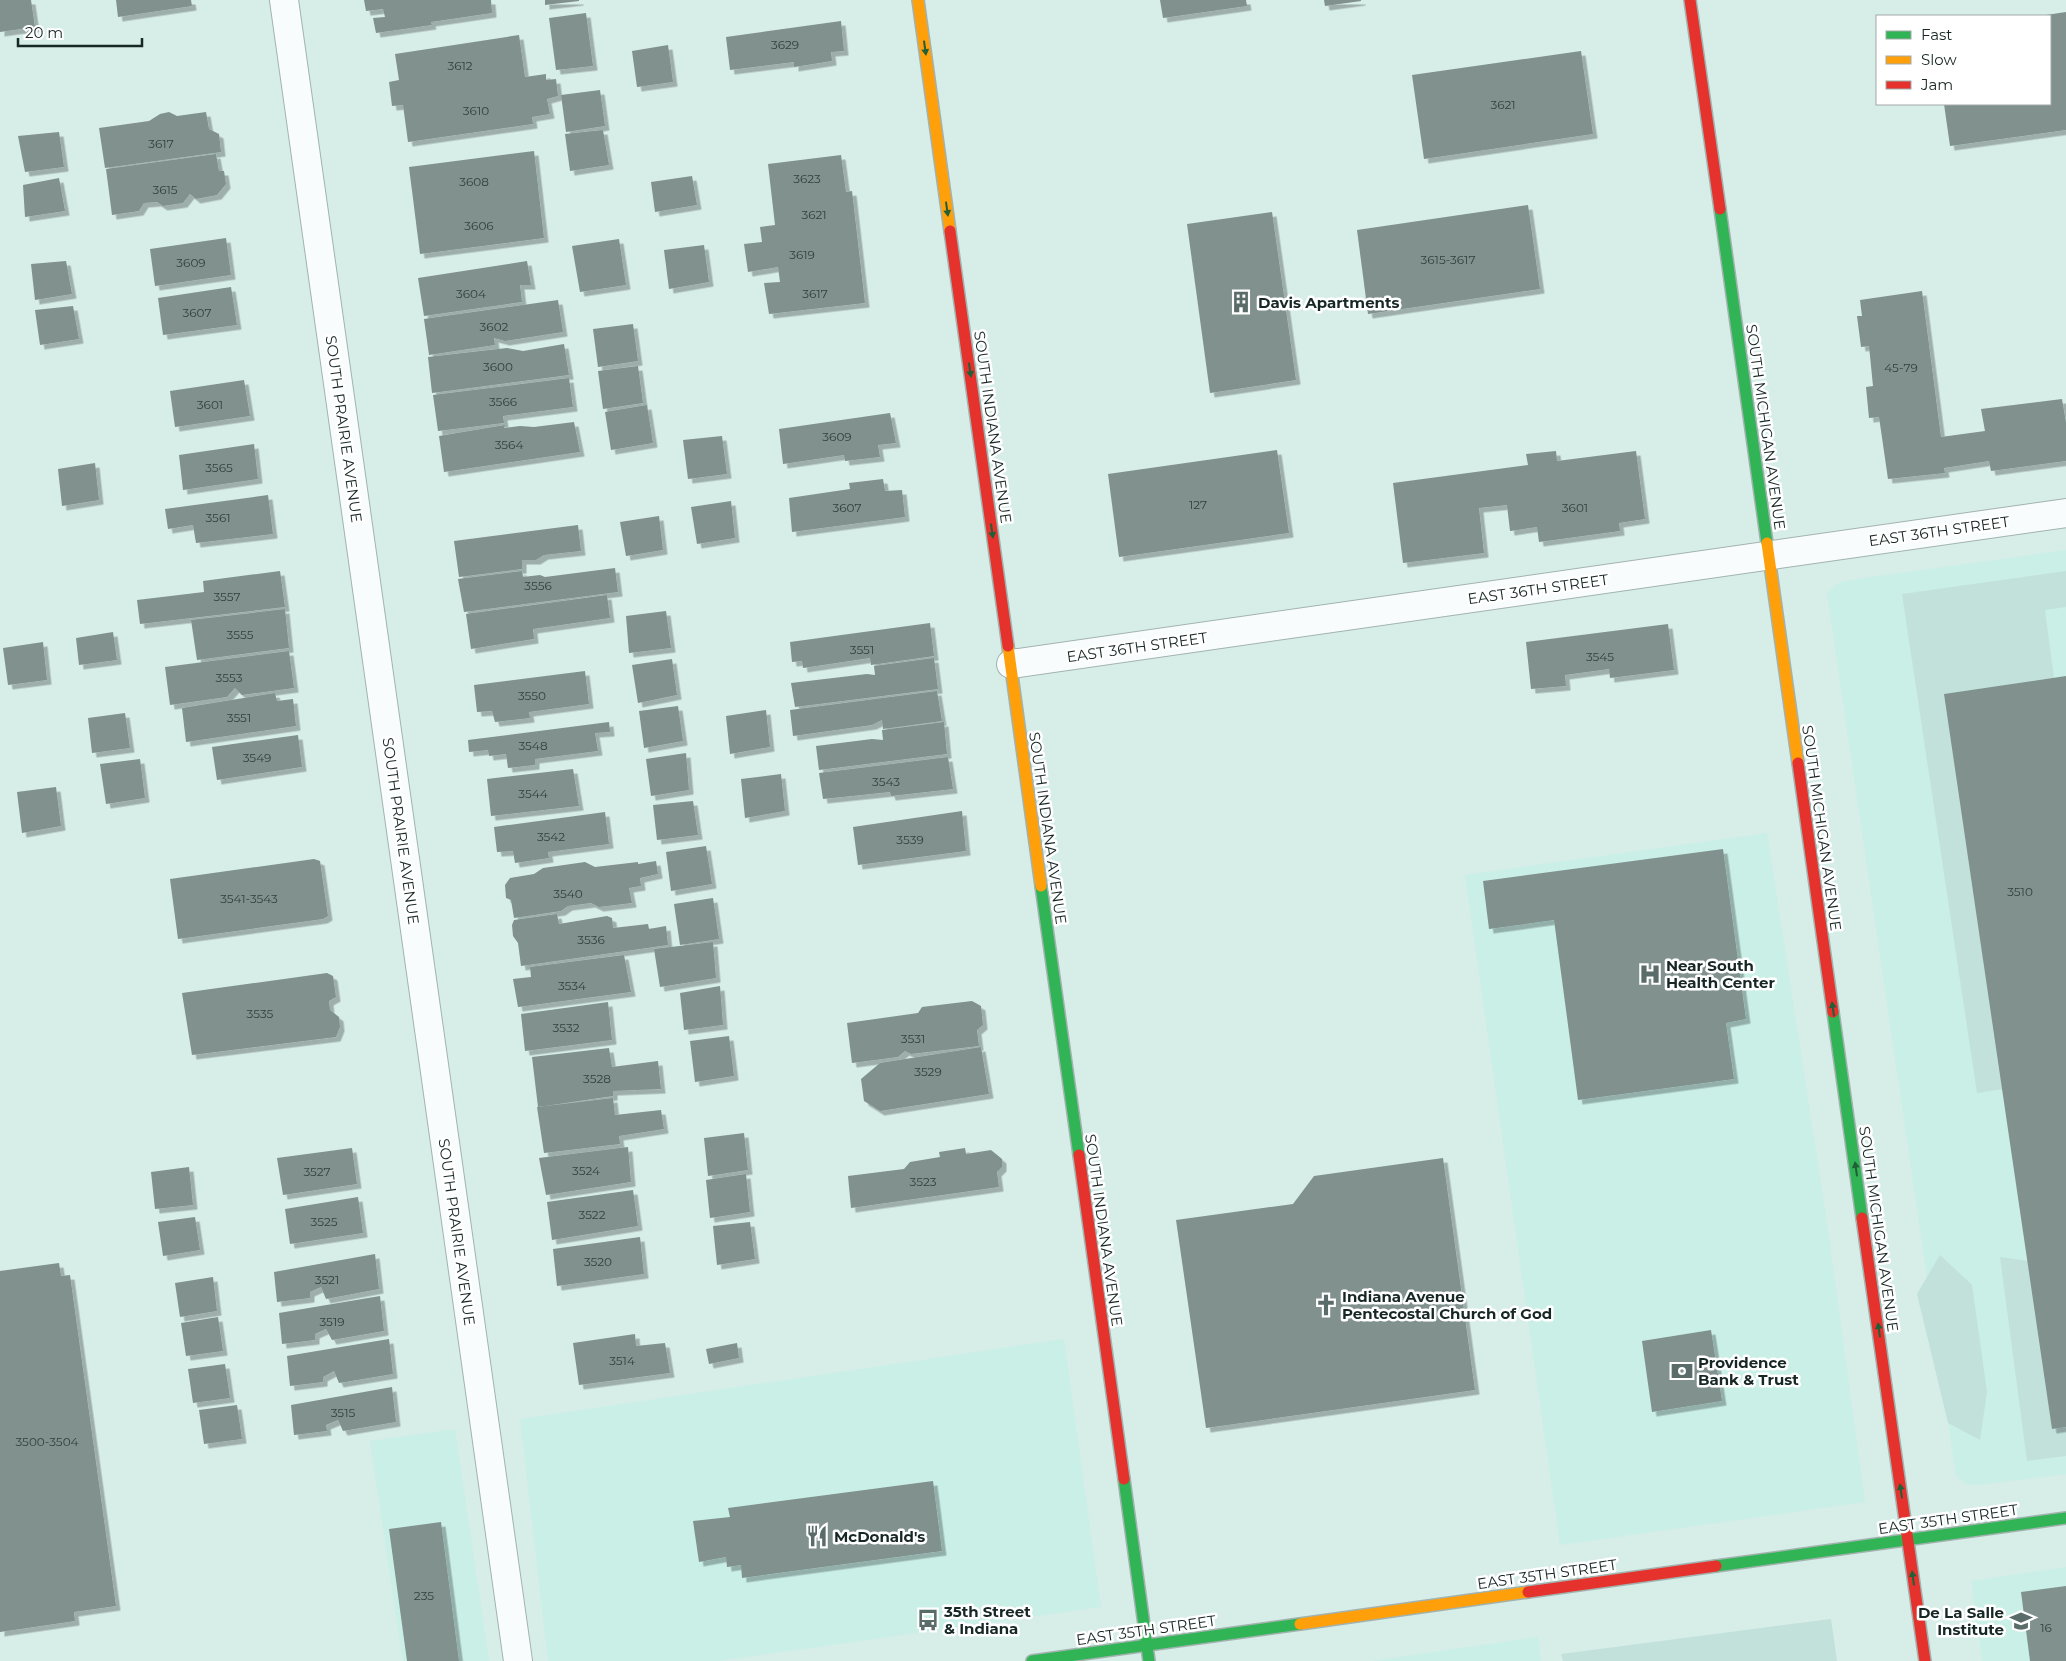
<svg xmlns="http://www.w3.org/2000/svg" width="2066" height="1661" font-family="Montserrat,sans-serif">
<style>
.built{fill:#c9efe7}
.green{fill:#c2e1db}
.building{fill:#80918e;filter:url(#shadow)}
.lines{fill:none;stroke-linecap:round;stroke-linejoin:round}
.street-casing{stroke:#a2b3af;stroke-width:30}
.fast-casing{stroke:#a2b3af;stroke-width:14}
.slow-casing{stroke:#a2b3af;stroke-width:14}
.jam-casing{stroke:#a2b3af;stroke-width:14}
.street{stroke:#f9fcfc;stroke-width:28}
.fast{stroke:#30b455;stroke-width:11}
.slow{stroke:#ff9f0a;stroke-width:11}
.jam{stroke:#e5322d;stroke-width:11}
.oneway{fill:#215f38}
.labels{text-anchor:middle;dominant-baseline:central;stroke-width:5;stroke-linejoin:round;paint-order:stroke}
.number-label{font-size:12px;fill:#31423e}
.poi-label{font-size:15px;font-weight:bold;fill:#172724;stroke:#fff;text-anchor:start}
.street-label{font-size:15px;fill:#172724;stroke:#fff}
</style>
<defs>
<filter id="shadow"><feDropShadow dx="4.5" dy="4.5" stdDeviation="0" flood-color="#0004"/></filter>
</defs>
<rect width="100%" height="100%" fill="#d7ede8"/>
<g class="built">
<polygon points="2066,550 2066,1474 1977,1485 1965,1484 1956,1476 1827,593 1838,583 1850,580"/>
<polygon points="1767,833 1827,1222 1865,1502 1560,1545 1465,875"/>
<polygon points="1064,1339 1101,1607 718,1661 548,1661 520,1419"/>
<polygon points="455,1429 489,1661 403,1661 370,1441"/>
<polygon points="2066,1567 2066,1661 1982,1661 1971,1581"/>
<polygon points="1538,1637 1541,1661 1372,1661"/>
</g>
<g class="green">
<polygon points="2066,571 2066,607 2045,610 2054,678 1944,694 2003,1089 1977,1093 1902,594"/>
<polygon points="1940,1255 1972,1285 1987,1392 1980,1440 1948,1423 1917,1294"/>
<polygon points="2000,1257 2028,1261 2052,1429 2066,1427 2066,1456 2027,1461"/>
<polygon points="1831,1619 1837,1661 1563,1661 1561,1654"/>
</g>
<g class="building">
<polygon points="0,0 31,0 35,27 0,32"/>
<polygon points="116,0 191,0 192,6 118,17"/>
<polygon points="364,0 491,0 492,13 431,22 432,25 376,33 373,18 385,17 383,9 366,11"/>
<polygon points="545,0 579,0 579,1 545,5"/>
<polygon points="1160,0 1246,0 1247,6 1163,18"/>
<polygon points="1324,0 1361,0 1361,1 1325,6"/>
<polygon points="2066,12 2066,130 1950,146 1944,104 2050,104 2050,16 2046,15"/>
<polygon points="586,13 593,66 556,70 549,18"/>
<polygon points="841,21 844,51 831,52 832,61 794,67 794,62 730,70 726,37"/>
<polygon points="519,35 525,77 546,74 546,80 556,79 558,96 547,99 550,114 532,117 533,124 408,142 403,105 392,106 389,82 399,80 395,54"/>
<polygon points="668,45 673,82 637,87 632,51"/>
<polygon points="1581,51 1593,134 1424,159 1412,75"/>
<polygon points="600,90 605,126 566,132 561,95"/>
<polygon points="169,112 177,116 206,112 209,129 219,134 221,152 105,168 99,128 149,121 160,114"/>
<polygon points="603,130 609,165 570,171 565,134"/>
<polygon points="59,132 64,167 25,172 18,136"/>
<polygon points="534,151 544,238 420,254 409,167"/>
<polygon points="216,154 219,171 224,171 226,184 217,195 196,199 190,194 183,203 163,206 157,202 144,203 139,211 112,215 106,169"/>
<polygon points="841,155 846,192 852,191 865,303 769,314 764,283 780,282 778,267 748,272 744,244 762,242 760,227 775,225 768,164"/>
<polygon points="692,176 697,205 655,212 651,182"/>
<polygon points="59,178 65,211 25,217 23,185"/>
<polygon points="1528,205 1540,289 1368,314 1357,230"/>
<polygon points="1272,212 1296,380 1210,393 1187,224"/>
<polygon points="226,238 231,275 155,286 150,249"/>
<polygon points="619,239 626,285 580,292 572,246"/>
<polygon points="704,245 709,282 669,289 664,250"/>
<polygon points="66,261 72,294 35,300 31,264"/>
<polygon points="527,261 531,285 520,285 522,302 424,316 418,278"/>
<polygon points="231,287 237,325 163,335 158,298"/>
<polygon points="1922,291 1941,437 1985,431 1981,409 2062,399 2066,423 2066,461 1991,471 1989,461 1944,468 1945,473 1888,479 1879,417 1869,418 1866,387 1873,386 1869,346 1861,347 1857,316 1862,316 1860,300"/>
<polygon points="558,300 563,332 505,341 494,338 495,345 429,355 424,319"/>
<polygon points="73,306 79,339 40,345 35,310"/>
<polygon points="633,324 638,361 598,367 593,329"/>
<polygon points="564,344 569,375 432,393 428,357 507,348 523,351"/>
<polygon points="638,366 643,403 603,409 598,371"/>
<polygon points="569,378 573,407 503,416 504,423 438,431 433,395"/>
<polygon points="244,380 250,416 175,427 170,391"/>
<polygon points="647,405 653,443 611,450 605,412"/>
<polygon points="890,413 896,443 878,445 880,457 845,461 844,455 783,464 779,429"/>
<polygon points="574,422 580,452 444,472 439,436 505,425 504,428 520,426 534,427"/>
<polygon points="722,436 727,474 688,479 683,440"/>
<polygon points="254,444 258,479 183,490 179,455"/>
<polygon points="1277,450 1289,533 1119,557 1108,474"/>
<polygon points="1556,451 1557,461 1636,451 1645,519 1619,523 1620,531 1539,542 1537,527 1510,531 1507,505 1479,508 1484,553 1403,563 1393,483 1528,465 1526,454"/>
<polygon points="95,463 99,500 62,506 58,469"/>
<polygon points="883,479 885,491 902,490 905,517 792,532 789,498 850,489 849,483"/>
<polygon points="268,495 273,534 196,543 193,525 168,529 165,509"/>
<polygon points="731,501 735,538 697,544 691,507"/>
<polygon points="659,516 663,550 626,556 620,522"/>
<polygon points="578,525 581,551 544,555 536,560 522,560 522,569 459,577 454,541"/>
<polygon points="615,568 618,592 464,612 458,579 522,571 523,577 540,575 545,577"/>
<polygon points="280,571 285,607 140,624 137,600 204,592 203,581"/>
<polygon points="607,595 610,618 533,629 534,639 471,649 466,614"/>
<polygon points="285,609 289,648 197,660 191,620"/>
<polygon points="666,611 671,648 629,653 626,616"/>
<polygon points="930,623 934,656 871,665 870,658 803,668 802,661 792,662 790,642"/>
<polygon points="1668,624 1674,670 1610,678 1609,669 1565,675 1566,686 1531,689 1526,642"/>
<polygon points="113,632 117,660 79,665 76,638"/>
<polygon points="43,642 47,680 8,685 3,648"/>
<polygon points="289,651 294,688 242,695 235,688 227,697 170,705 165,667"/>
<polygon points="934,658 938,689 795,707 791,683 867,674 875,675 874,666"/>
<polygon points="672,659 677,695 638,703 632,665"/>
<polygon points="585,671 589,704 529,712 530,718 495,722 492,711 477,712 474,685"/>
<polygon points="2066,676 2066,1427 2052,1429 1944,694"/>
<polygon points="937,691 942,721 883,729 882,720 872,725 793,736 790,710"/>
<polygon points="275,693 277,701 293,699 296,726 186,742 182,708"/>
<polygon points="678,706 683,741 644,748 639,711"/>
<polygon points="766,710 770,747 730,754 726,716"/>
<polygon points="125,713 130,748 92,753 88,718"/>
<polygon points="609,722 610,732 595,733 598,751 535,759 535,765 508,768 506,754 489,756 488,750 469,752 468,740"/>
<polygon points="944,722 947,754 819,770 816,746 872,739 883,740 882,730"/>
<polygon points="298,735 302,767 217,780 212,747"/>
<polygon points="686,753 689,790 651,796 646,759"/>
<polygon points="948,757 953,789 891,796 890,792 823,799 819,773"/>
<polygon points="140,759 145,798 106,804 100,764"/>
<polygon points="573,769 579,806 491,816 487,779"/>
<polygon points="781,774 785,811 745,818 741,779"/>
<polygon points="56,787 61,826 22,833 17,792"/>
<polygon points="693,801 698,835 657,840 653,805"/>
<polygon points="962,811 966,851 858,865 853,827"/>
<polygon points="605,812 609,844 548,852 549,858 515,863 513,851 497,852 494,827"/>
<polygon points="706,846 712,884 671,891 666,852"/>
<polygon points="1723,849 1746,1019 1726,1023 1734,1079 1578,1100 1554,920 1489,929 1483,881"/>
<polygon points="314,859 320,861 328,916 323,919 178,939 170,879"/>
<polygon points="656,861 658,874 640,878 641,886 629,888 632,903 599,907 591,903 568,906 561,911 514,918 511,900 506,898 505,885 510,878 534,874 543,868 585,862 595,867 638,862 638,864"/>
<polygon points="713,898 719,939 680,945 674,904"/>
<polygon points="557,914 559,924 607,916 612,918 613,928 648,924 649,929 666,926 668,945 521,966 518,943 513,936 512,925 514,920"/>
<polygon points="713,942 716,978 660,987 654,949"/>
<polygon points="624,955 631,992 518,1007 513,979 531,977 530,967"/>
<polygon points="327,973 333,976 336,997 329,1001 330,1010 339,1017 340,1027 336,1037 192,1055 182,993"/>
<polygon points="720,986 723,1025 684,1030 680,993"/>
<polygon points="972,1001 981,1006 983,1025 977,1030 979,1046 911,1054 905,1051 898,1057 852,1063 847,1023 918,1013 922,1007"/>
<polygon points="608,1002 612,1040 525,1051 521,1014"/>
<polygon points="729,1036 734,1076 695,1082 690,1041"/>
<polygon points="981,1047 989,1094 880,1111 864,1101 861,1079 880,1063"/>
<polygon points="609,1048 612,1067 658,1061 661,1089 613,1091 613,1096 538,1107 532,1057"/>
<polygon points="613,1098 615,1115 661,1110 664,1129 619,1136 620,1144 544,1153 537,1107"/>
<polygon points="744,1133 748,1170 708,1176 704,1138"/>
<polygon points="628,1147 631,1182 546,1195 539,1158"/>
<polygon points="352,1148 357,1184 283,1195 277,1158"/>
<polygon points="965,1148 966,1154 991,1150 1002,1159 1002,1167 997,1172 999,1187 851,1208 848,1176 904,1169 910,1162 940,1157 939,1152"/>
<polygon points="1443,1158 1475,1390 1206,1428 1176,1220 1293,1204 1314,1176"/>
<polygon points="189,1167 193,1205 155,1209 151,1172"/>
<polygon points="746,1174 750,1212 710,1218 706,1180"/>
<polygon points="633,1190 638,1226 552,1240 547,1202"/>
<polygon points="358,1197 363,1233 290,1244 285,1209"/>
<polygon points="195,1217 200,1250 163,1256 158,1222"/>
<polygon points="750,1222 755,1259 717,1265 713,1226"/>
<polygon points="640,1237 644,1274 557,1286 553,1249"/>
<polygon points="375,1254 379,1289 326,1299 321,1287 310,1292 310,1298 277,1302 274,1272"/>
<polygon points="59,1263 61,1276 70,1275 116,1606 74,1612 75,1621 0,1632 0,1271"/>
<polygon points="213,1277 217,1311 180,1317 175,1283"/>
<polygon points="380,1296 384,1331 332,1340 326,1329 315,1334 315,1340 282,1344 279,1313"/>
<polygon points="218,1317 223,1351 186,1356 181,1323"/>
<polygon points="1711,1330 1722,1401 1652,1412 1642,1341"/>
<polygon points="635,1334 636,1346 665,1343 670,1373 579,1385 573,1343"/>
<polygon points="389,1339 393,1374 339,1383 334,1371 323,1377 323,1382 290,1386 287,1356"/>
<polygon points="737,1343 739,1358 709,1364 706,1349"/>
<polygon points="225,1364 230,1398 193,1403 188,1369"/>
<polygon points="392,1387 396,1422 343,1431 338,1420 326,1425 327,1431 294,1435 291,1405"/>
<polygon points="237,1405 242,1439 204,1444 199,1410"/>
<polygon points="933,1481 942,1551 742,1578 741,1565 727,1567 726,1557 699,1562 693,1521 730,1517 728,1508"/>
<polygon points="441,1522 459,1661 407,1661 389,1529"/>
<polygon points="2066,1586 2066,1661 2030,1661 2021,1592"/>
</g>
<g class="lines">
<g class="street-casing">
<g id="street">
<polyline points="284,0 518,1661"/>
<polyline points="1011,664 2066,513"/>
</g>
</g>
<g class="fast-casing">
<g id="fast">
<polyline points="1720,209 1767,543"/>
<polyline points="1041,886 1079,1155"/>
<polyline points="1833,1012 1862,1218"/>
<polyline points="1124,1479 1149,1661"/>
<polyline points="1716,1566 2066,1518"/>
<polyline points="1032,1661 1300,1624"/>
</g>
</g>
<g class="slow-casing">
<g id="slow">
<polyline points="918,0 950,231"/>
<polyline points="1767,543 1798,763"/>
<polyline points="1008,646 1041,886"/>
<polyline points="1300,1624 1528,1592"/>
</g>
</g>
<g class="jam-casing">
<g id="jam">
<polyline points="1690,0 1720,209"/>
<polyline points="950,231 1008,646"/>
<polyline points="1798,763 1833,1012"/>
<polyline points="1079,1155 1124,1479"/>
<polyline points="1862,1218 1925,1661"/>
<polyline points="1528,1592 1716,1566"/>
</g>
</g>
<use href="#street" class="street"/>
<use href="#fast" class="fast"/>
<use href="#slow" class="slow"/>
<use href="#jam" class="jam"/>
</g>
<defs><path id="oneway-solid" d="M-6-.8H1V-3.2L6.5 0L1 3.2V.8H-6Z" transform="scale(1.25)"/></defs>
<g class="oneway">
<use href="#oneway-solid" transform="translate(925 48) rotate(82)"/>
<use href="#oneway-solid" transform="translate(947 209) rotate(82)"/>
<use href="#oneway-solid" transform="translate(970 370) rotate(82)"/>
<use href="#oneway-solid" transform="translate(992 531) rotate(82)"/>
<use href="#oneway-solid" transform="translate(1833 1009) rotate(-98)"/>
<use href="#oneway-solid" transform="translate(1856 1169) rotate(-98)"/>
<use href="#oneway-solid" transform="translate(1879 1330) rotate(-98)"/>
<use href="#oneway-solid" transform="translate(1901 1491) rotate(-98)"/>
<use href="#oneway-solid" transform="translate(1913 1578) rotate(-98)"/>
</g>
<defs>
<g id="building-bare" transform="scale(1.725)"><path d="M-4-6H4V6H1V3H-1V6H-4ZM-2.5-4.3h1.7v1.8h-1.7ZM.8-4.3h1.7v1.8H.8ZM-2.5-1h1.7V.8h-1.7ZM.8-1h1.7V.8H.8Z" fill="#5a6c69" stroke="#fff" stroke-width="2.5" paint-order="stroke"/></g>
<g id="hospital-bare" transform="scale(1.725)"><path d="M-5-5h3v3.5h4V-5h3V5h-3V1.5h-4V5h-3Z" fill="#5a6c69" stroke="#fff" stroke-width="2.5" paint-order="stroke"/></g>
<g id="church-bare" transform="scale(1.725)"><path d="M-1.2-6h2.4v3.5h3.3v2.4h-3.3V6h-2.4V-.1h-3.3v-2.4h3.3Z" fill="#5a6c69" stroke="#fff" stroke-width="2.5" paint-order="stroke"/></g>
<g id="bank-bare" transform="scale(1.725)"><path d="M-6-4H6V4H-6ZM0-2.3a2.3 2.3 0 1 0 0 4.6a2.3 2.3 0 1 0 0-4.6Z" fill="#5a6c69" stroke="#fff" stroke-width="2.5" paint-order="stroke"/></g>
<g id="restaurant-bare" transform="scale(1.725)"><path d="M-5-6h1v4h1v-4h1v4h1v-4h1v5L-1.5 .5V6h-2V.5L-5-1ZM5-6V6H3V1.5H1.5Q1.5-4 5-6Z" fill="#5a6c69" stroke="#fff" stroke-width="2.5" paint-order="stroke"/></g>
<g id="bus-bare" transform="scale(1.725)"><path d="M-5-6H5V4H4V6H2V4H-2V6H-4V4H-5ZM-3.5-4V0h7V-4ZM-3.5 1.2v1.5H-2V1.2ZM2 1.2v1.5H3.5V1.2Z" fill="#5a6c69" stroke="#fff" stroke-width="2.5" paint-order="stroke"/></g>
<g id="school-bare" transform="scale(1.725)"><path d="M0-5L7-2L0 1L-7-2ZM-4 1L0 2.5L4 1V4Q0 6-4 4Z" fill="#5a6c69" stroke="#fff" stroke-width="2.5" paint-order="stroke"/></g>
</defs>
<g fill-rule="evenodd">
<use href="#building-bare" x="1241" y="302"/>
<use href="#hospital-bare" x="1650" y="974"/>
<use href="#church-bare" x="1326" y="1305"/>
<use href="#bank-bare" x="1682" y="1371"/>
<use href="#restaurant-bare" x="817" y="1536"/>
<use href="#bus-bare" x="928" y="1620"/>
<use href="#school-bare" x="2021" y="1621"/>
</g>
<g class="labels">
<g class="number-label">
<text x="785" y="44">3629</text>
<text x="460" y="65">3612</text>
<text x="1503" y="104">3621</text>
<text x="476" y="110">3610</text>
<text x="161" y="143">3617</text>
<text x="807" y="178">3623</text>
<text x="474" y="181">3608</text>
<text x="165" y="189">3615</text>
<text x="814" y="214">3621</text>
<text x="479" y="225">3606</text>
<text x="802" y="254">3619</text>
<text x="1448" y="259">3615-3617</text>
<text x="191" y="262">3609</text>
<text x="471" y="293">3604</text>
<text x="815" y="293">3617</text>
<text x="197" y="312">3607</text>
<text x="494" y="326">3602</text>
<text x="498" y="366">3600</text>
<text x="1901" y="367">45-79</text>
<text x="503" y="401">3566</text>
<text x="210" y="404">3601</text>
<text x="837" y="436">3609</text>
<text x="509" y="444">3564</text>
<text x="219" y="467">3565</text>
<text x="1198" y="504">127</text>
<text x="847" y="507">3607</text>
<text x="1575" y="507">3601</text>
<text x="218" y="517">3561</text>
<text x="538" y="585">3556</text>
<text x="227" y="596">3557</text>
<text x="240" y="634">3555</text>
<text x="862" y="649">3551</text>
<text x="1600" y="656">3545</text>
<text x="229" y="677">3553</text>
<text x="532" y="695">3550</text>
<text x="239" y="717">3551</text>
<text x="533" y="745">3548</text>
<text x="257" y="757">3549</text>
<text x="886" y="781">3543</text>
<text x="533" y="793">3544</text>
<text x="551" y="836">3542</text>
<text x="910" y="839">3539</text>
<text x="2020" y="891">3510</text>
<text x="568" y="893">3540</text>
<text x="249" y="898">3541-3543</text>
<text x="591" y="939">3536</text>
<text x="572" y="985">3534</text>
<text x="260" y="1013">3535</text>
<text x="566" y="1027">3532</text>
<text x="913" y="1038">3531</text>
<text x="928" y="1071">3529</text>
<text x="597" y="1078">3528</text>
<text x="586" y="1170">3524</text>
<text x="317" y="1171">3527</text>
<text x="923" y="1181">3523</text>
<text x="592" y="1214">3522</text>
<text x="324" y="1221">3525</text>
<text x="598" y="1261">3520</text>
<text x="327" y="1279">3521</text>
<text x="332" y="1321">3519</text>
<text x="622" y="1360">3514</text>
<text x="343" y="1412">3515</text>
<text x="47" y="1441">3500-3504</text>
<text x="424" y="1595">235</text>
<text x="2046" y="1627">16</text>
</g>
<g class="poi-label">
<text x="1258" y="302">Davis Apartments</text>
<text x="1666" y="965">Near South<tspan x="1666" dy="17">Health Center</tspan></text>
<text x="1342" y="1296">Indiana Avenue<tspan x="1342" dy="17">Pentecostal Church of God</tspan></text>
<text x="1698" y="1362">Providence<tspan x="1698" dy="17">Bank &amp; Trust</tspan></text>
<text x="834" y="1536">McDonald's</text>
<text x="944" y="1611">35th Street<tspan x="944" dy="17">&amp; Indiana</tspan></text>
<text x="2004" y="1612" text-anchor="end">De La Salle<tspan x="2004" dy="17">Institute</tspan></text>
</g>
<g class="street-label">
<text transform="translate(993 427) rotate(82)">SOUTH INDIANA AVENUE</text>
<text transform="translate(1766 427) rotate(82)">SOUTH MICHIGAN AVENUE</text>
<text transform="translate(344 429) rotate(82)">SOUTH PRAIRIE AVENUE</text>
<text transform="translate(1939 531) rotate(-8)">EAST 36TH STREET</text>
<text transform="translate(1538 589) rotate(-8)">EAST 36TH STREET</text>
<text transform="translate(1137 647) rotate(-8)">EAST 36TH STREET</text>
<text transform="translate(1048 828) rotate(82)">SOUTH INDIANA AVENUE</text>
<text transform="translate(1822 828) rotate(82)">SOUTH MICHIGAN AVENUE</text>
<text transform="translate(401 831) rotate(82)">SOUTH PRAIRIE AVENUE</text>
<text transform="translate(1879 1229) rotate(82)">SOUTH MICHIGAN AVENUE</text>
<text transform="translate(1104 1230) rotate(82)">SOUTH INDIANA AVENUE</text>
<text transform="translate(457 1232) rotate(82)">SOUTH PRAIRIE AVENUE</text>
<text transform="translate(1948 1519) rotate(-8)">EAST 35TH STREET</text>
<text transform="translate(1547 1574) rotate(-8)">EAST 35TH STREET</text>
<text transform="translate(1146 1630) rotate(-8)">EAST 35TH STREET</text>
</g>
</g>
<rect x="1876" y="15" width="175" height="90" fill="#ffffff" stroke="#a2a9a7"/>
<rect x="1886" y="31" width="25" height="8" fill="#30b455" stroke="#a2a9a7"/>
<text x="1921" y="40" font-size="15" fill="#172724">Fast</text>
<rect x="1886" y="56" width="25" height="8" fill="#ff9f0a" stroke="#a2a9a7"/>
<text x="1921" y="65" font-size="15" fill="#172724">Slow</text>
<rect x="1886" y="81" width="25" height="8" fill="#e5322d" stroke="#a2a9a7"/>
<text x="1921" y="90" font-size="15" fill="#172724">Jam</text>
<path d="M18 38v8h124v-8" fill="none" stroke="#172724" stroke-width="2.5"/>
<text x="25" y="38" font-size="15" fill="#172724" stroke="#ffffff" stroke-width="4" paint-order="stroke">20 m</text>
</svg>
